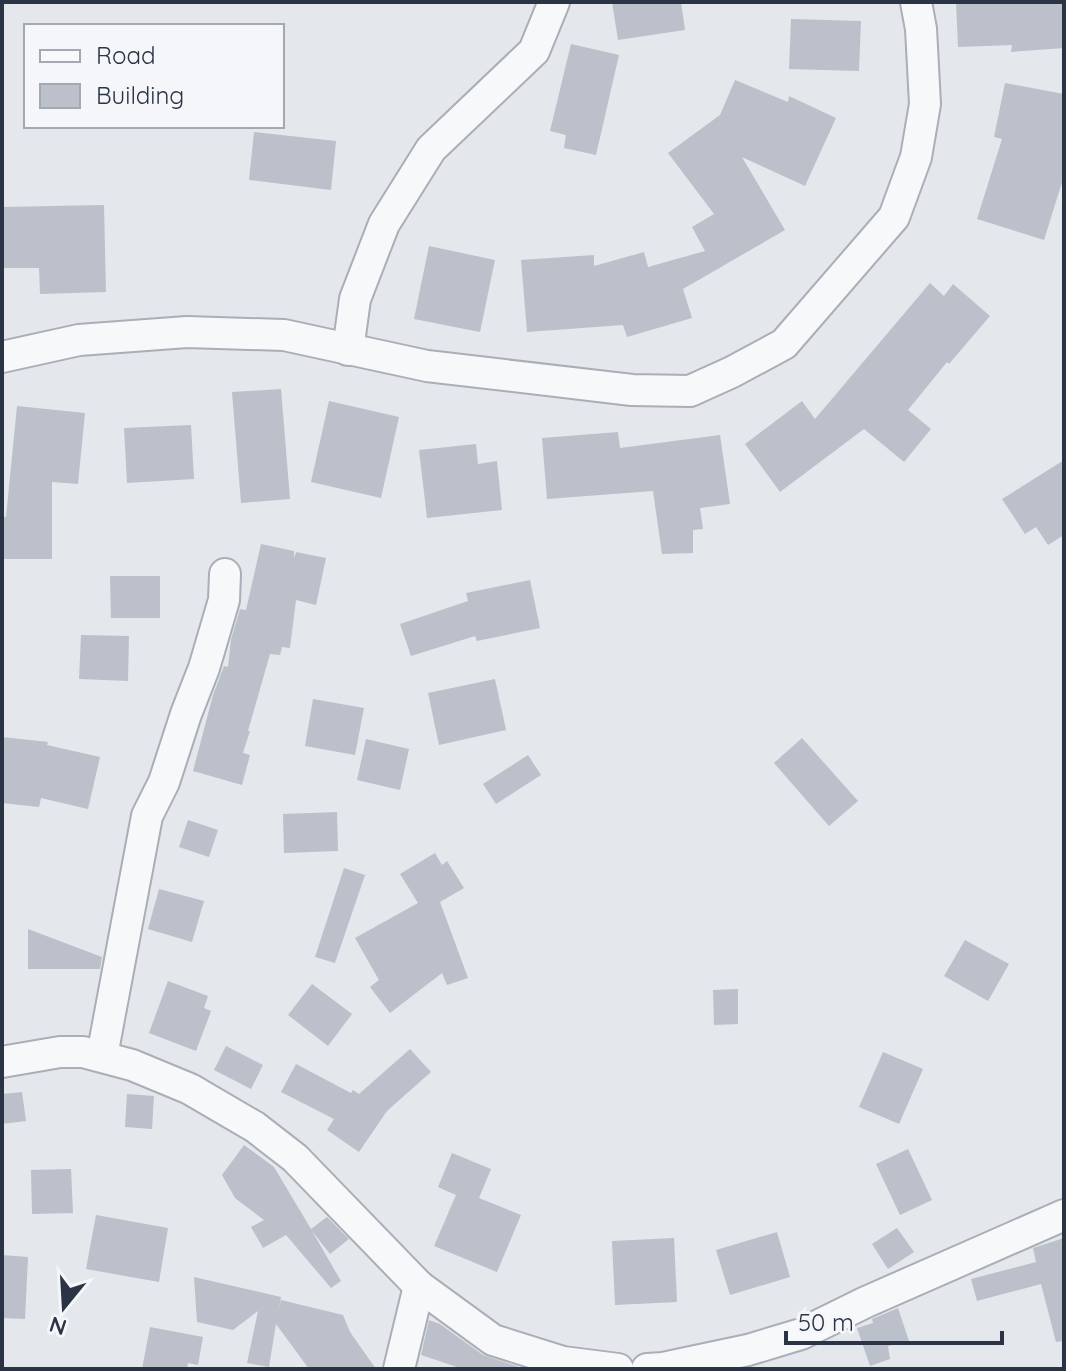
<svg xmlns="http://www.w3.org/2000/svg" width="1066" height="1371" font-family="Quicksand,sans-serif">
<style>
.building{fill:#bbc0ca}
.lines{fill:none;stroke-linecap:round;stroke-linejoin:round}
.minor-casing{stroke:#a9aeb7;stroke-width:34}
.minor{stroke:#f7f8fa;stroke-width:30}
</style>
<rect width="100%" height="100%" fill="#e4e7ec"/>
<g class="building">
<polygon points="612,2 681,2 685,30 618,40"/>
<polygon points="956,2 1064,2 1064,48 1011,52 1012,45 958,47"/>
<polygon points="791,19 861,21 859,71 789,69"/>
<polygon points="571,44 619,55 596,155 564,148 566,135 550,131"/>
<polygon points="735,80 788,102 789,96 836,118 805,186 742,157 785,230 683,289 692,318 627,337 623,325 527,332 521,260 594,255 594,266 644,252 648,267 705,251 692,227 714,214 668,153 720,115"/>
<polygon points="1005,83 1064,94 1064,176 1044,240 977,219 1002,139 994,137"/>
<polygon points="254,132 336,141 331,190 249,180"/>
<polygon points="104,205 106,292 40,294 39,268 2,268 2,207"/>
<polygon points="429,246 495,260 480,332 414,319"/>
<polygon points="930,283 944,296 953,284 990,316 949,364 947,362 908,410 931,429 904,462 864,429 780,492 745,444 802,401 815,419"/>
<polygon points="281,389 290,499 241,503 232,392"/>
<polygon points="329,401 399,417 381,498 311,482"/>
<polygon points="17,406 85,413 78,484 52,482 52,559 2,559 2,517 6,517"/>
<polygon points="191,425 194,479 127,483 124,428"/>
<polygon points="618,432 620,448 720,435 730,504 700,508 703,529 693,530 693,553 662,554 653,491 547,499 542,438"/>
<polygon points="476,444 478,464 497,461 502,510 427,518 419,450"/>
<polygon points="1064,460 1064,535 1048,545 1036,527 1025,534 1002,499"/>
<polygon points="261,544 294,551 294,558 296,552 326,558 316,605 296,600 290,648 282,647 280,655 270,654 248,731 250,731 243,753 250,755 242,785 193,771 213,695 224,666 228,667 231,639 240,609 246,610"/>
<polygon points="110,576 160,576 160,618 111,618"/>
<polygon points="530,580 540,628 477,641 475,636 411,656 400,624 468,601 466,593"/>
<polygon points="81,635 129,636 128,681 79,679"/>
<polygon points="495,679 506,730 439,745 428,693"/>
<polygon points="313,699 364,708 355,755 305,746"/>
<polygon points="2,737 48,742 47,745 100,757 88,809 41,798 39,807 2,803"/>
<polygon points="802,738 858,801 829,826 774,763"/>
<polygon points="366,739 409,749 400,790 357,780"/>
<polygon points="528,755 541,775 496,804 483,784"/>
<polygon points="337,812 338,851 284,853 283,814"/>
<polygon points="188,820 218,830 209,857 179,847"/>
<polygon points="435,853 442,865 447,861 464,888 440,902 468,978 447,985 442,973 390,1013 370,987 379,980 355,938 418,903 400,874"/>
<polygon points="344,868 365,875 335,963 315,957"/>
<polygon points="159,889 204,901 192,942 148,929"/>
<polygon points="28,929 102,957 100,969 28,969"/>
<polygon points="965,940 1009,964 988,1001 944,976"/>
<polygon points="168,981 208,996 204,1008 211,1011 196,1051 149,1033"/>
<polygon points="312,984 352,1014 328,1046 288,1015"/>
<polygon points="738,989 738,1024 714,1025 713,990"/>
<polygon points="226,1046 263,1065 251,1089 214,1070"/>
<polygon points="410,1049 431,1072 387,1111 359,1152 327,1130 334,1119 281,1092 296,1064 351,1093 353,1090 359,1094"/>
<polygon points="883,1052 923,1069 899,1124 859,1107"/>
<polygon points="22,1092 26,1121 2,1124 2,1094"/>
<polygon points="127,1094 154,1096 152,1129 125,1127"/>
<polygon points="244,1145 274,1167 311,1229 327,1217 349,1239 330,1254 312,1231 341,1281 331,1288 286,1235 263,1248 251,1227 264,1220 235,1198 222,1175"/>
<polygon points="908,1149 932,1200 900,1215 876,1164"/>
<polygon points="452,1153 491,1169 479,1198 521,1215 497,1272 434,1246 456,1195 438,1187"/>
<polygon points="71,1169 73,1213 32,1214 31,1170"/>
<polygon points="96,1215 168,1228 159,1282 86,1269"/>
<polygon points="897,1228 914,1252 888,1269 872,1244"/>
<polygon points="777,1232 790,1277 730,1295 716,1250"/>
<polygon points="674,1238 677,1302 615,1305 612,1241"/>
<polygon points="1064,1238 1064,1341 1056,1342 1041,1284 977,1301 971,1279 1036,1262 1033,1248"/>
<polygon points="2,1255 28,1257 25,1319 2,1318"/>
<polygon points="194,1277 281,1297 279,1308 281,1300 343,1315 350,1332 376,1369 309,1369 276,1324 269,1367 247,1363 258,1311 233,1330 197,1322"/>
<polygon points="898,1308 909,1341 888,1346 890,1359 870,1366 857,1328 873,1323 872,1319"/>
<polygon points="429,1320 440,1324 483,1355 525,1369 463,1369 421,1355"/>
<polygon points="150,1327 203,1337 198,1365 188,1363 187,1369 142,1369"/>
</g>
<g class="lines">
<g class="minor-casing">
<g id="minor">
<polyline points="348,350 355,299 384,224 431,149 534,51 554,2"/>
<polyline points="2,357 79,340 187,332 284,335 427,366 632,390 690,391 732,372 784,344 894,217 916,157 925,104 921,29 916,2"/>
<polyline points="102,1056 147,816 164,782 186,714 204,668 224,600 225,574"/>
<polyline points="2,1062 60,1052 83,1052 132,1065 190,1089 255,1127 295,1158 419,1286 493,1340 563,1362 618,1369"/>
<polyline points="399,1369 419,1286"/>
<polyline points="647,1369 663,1368 748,1350 801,1334 866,1302 1064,1215"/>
</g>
</g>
<use href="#minor" class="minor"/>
</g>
<rect width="1066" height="1371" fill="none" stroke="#2b3445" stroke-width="8"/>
<rect x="24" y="24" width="260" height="104" fill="#f4f6f9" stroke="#a4a8b1" stroke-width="2"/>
<rect x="40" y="50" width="40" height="12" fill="#f7f8fa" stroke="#a4a8b1" stroke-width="2"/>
<text x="96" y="64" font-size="24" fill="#2b3445">Road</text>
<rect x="40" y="84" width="40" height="24" fill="#bbc0ca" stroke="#a4a8b1" stroke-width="2"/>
<text x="96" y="104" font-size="24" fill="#2b3445">Building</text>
<g transform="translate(64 1307) rotate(198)" stroke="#f4f6f9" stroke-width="6" paint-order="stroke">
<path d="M0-6L14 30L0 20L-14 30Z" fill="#2b3445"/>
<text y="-12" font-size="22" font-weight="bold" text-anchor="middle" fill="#2b3445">N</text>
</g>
<path d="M786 1331v12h216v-12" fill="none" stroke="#2b3445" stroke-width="4"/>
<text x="798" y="1331" font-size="24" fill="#2b3445" stroke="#f4f6f9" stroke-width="6" paint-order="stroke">50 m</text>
</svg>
